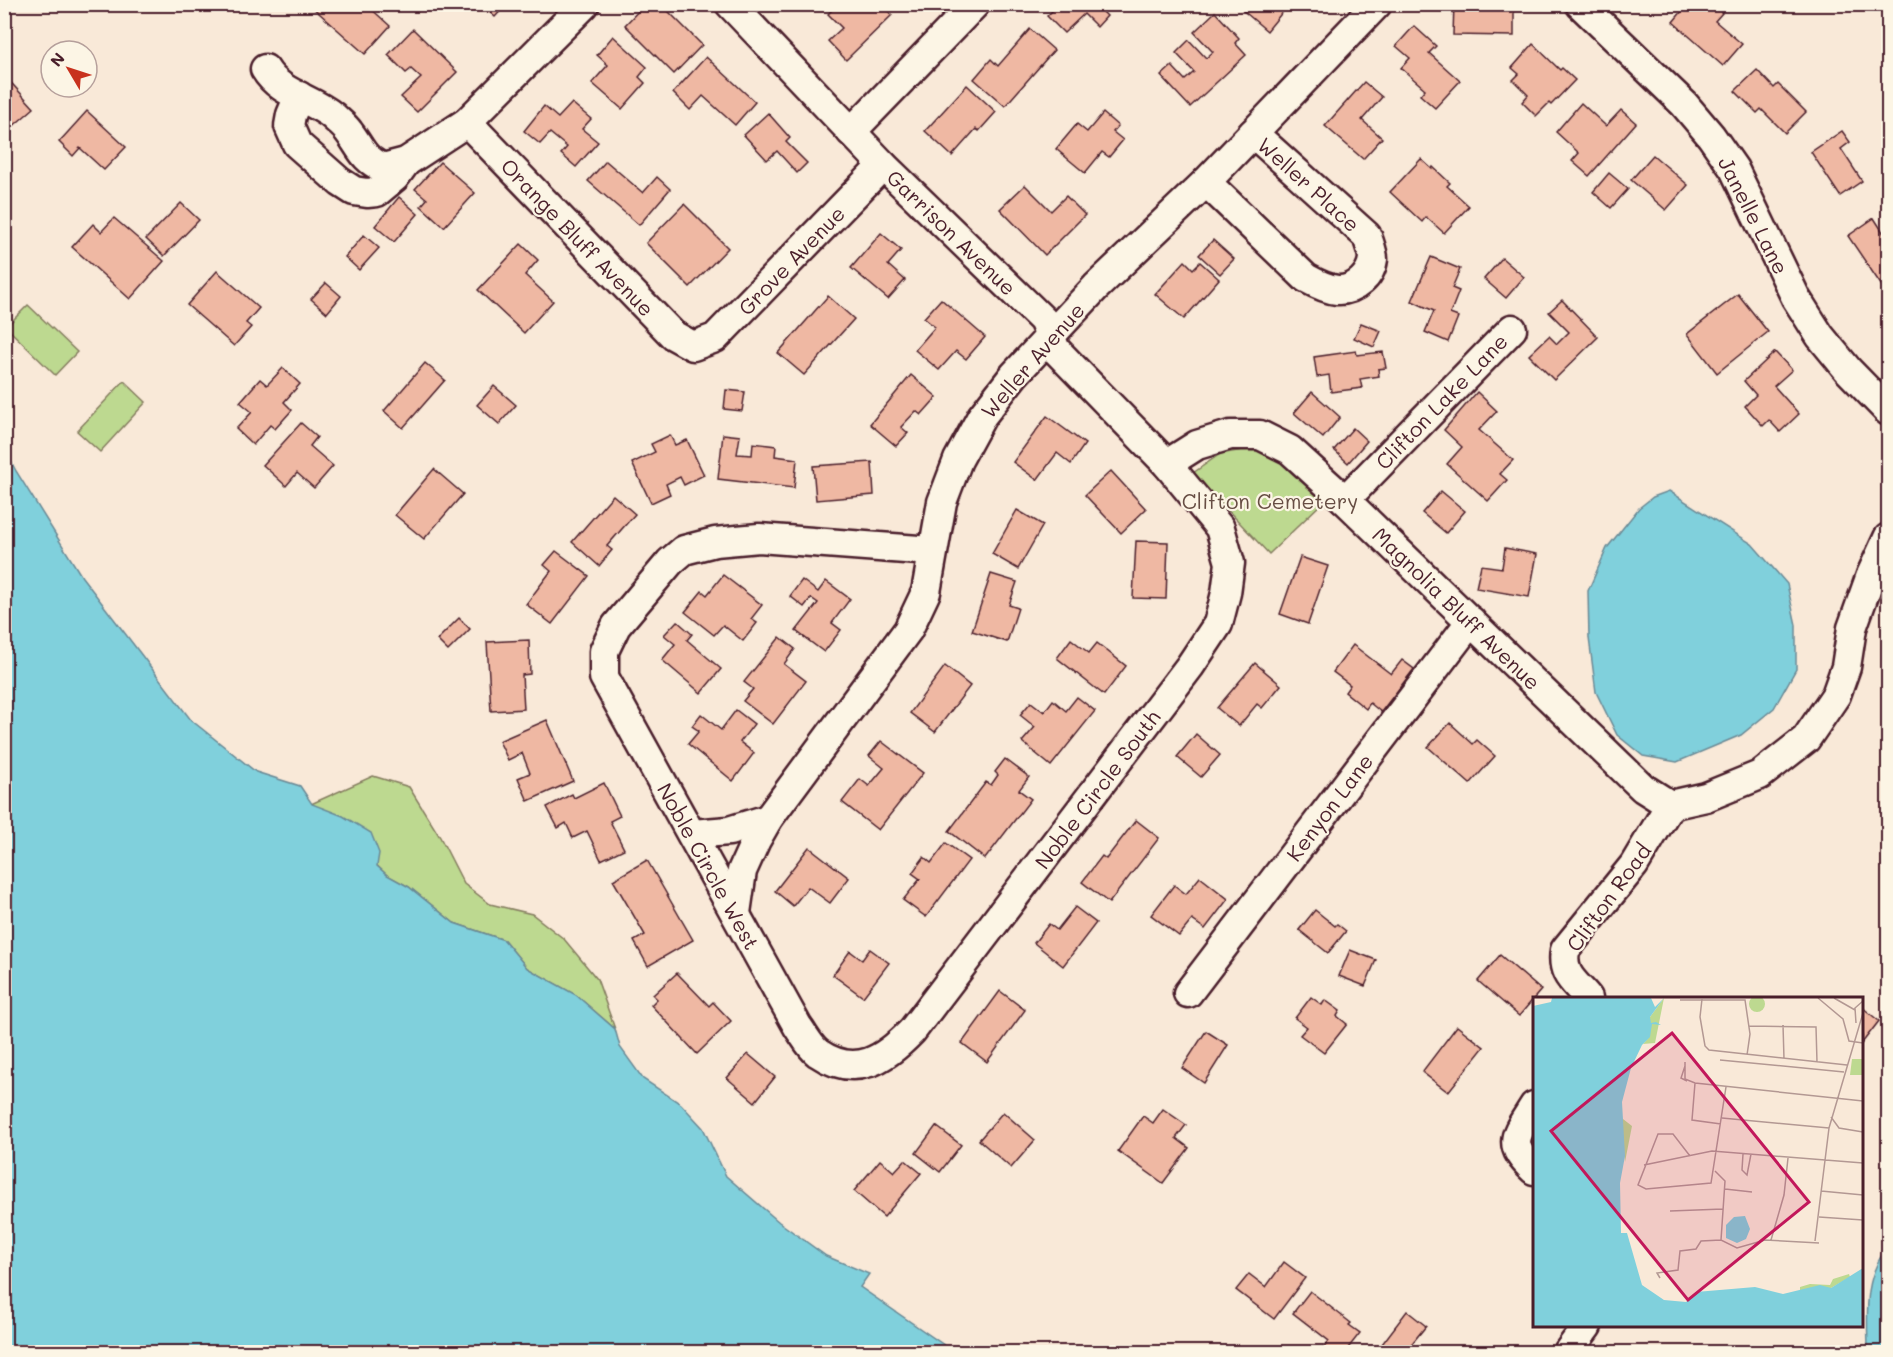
<svg xmlns="http://www.w3.org/2000/svg" width="1893" height="1357" font-family="Mali,sans-serif">
<style>
.green{fill:#bdd990;stroke:#847c5e;stroke-width:1.5}
.water{fill:#80d0dc;stroke:#6a8995;stroke-width:1.5}
.building{fill:#efb8a3;stroke:#4a1f2b;stroke-width:1.5}
.lines{fill:none;stroke-linecap:round;stroke-linejoin:round}
.minor-casing{stroke:#4a1f2b;stroke-width:33}
.minor{stroke:#fcf5e5;stroke-width:28}
.labels{text-anchor:middle;dominant-baseline:central;stroke-width:4.5;stroke-linejoin:round;paint-order:stroke}
.street-label{font-size:21px;fill:#4a1f2b;stroke:#fcf5e5}
.park-label{font-size:21px;fill:#674e44;stroke:#fcf5e5}
.inset-road{fill:none;stroke:#b39893;stroke-width:1.5}
.view{fill:#c2185b;fill-opacity:0.15;stroke:#c2185b;stroke-width:3}
.inset-edge{fill:none;stroke:#4a1f2b;stroke-width:3}
</style>
<rect width="100%" height="100%" fill="#f9e9d8"/>
<filter id="ink" filterUnits="userSpaceOnUse"><feTurbulence type="fractalNoise" baseFrequency=".0167" numOctaves="2"/><feDisplacementMap in="SourceGraphic" scale="12" xChannelSelector="R" yChannelSelector="G"/><feConvolveMatrix kernelMatrix="1 2 1 2 8 2 1 2 1" color-interpolation-filters="sRGB"/></filter>
<g filter="url(#ink)">
<g class="green">
<polygon points="28,305 77,352 55,375 6,327"/>
<polygon points="124,381 146,402 100,452 77,431"/>
<polygon points="1243,450 1264,451 1291,465 1326,499 1269,554 1193,473 1220,454"/>
<polygon points="373,776 409,787 440,837 464,884 490,904 532,914 564,939 597,979 615,1029 576,995 527,968 504,940 454,923 409,887 387,875 311,804"/>
</g>
<g class="water">
<polygon points="4,448 16,471 82,577 191,720 256,772 300,786 312,804 343,816 371,833 379,853 377,866 387,875 409,887 454,923 504,940 527,968 576,995 615,1029 620,1047 643,1079 681,1104 703,1128 726,1176 779,1222 826,1256 869,1274 860,1287 954,1352 5,1352"/>
<polygon points="1669,491 1752,544 1787,584 1796,625 1796,669 1774,708 1741,735 1677,762 1643,756 1617,735 1596,692 1589,638 1588,591 1607,548 1639,508 1653,497"/>
<path d="M1888 1246V1352H1873L1868 1347C1867 1310 1864 1277 1888 1246Z"/>
</g>
<g class="building">
<polygon points="366,4 390,26 365,54 310,5"/>
<polygon points="481,4 507,4 495,17"/>
<polygon points="645,4 661,4 702,45 674,74 625,25"/>
<polygon points="838,4 881,4 892,15 846,60 828,41 842,28 828,14"/>
<polygon points="1059,4 1100,4 1098,7 1107,16 1097,27 1084,14 1064,33 1047,16"/>
<polygon points="1243,4 1289,4 1267,31 1240,8"/>
<polygon points="1454,4 1514,4 1514,36 1453,35"/>
<polygon points="1688,4 1712,4 1722,13 1715,21 1742,44 1723,66 1673,22"/>
<polygon points="1215,12 1239,38 1235,43 1246,55 1190,107 1161,76 1172,66 1185,80 1194,72 1176,53 1189,40 1206,58 1213,52 1194,32"/>
<polygon points="1414,26 1436,46 1429,53 1460,81 1435,108 1420,95 1425,89 1401,68 1410,58 1396,46"/>
<polygon points="413,29 457,72 417,112 401,97 421,78 411,69 406,73 388,55"/>
<polygon points="1030,29 1054,50 1005,106 974,79 991,59 998,66"/>
<polygon points="613,36 647,67 639,77 645,83 622,109 592,83 608,65 597,55"/>
<polygon points="1533,44 1560,70 1562,68 1575,80 1551,105 1549,103 1536,116 1522,102 1528,95 1513,80 1519,74 1512,68"/>
<polygon points="706,57 755,102 735,125 703,96 690,110 673,93"/>
<polygon points="1757,70 1774,88 1778,84 1806,112 1785,133 1761,109 1757,113 1735,91"/>
<polygon points="4,75 34,108 11,128 4,120"/>
<polygon points="1364,82 1382,97 1362,120 1382,138 1363,159 1325,126"/>
<polygon points="967,85 996,112 979,131 976,129 952,156 925,131"/>
<polygon points="572,103 591,119 582,129 598,142 576,167 561,154 567,147 550,133 540,144 524,131 544,106 558,118"/>
<polygon points="1581,103 1606,126 1621,110 1636,123 1589,176 1572,161 1579,153 1556,132"/>
<polygon points="87,111 126,147 104,170 80,148 73,156 59,142"/>
<polygon points="768,113 790,138 786,142 807,163 797,173 777,151 767,160 744,135"/>
<polygon points="1103,113 1118,126 1113,132 1123,140 1109,157 1102,152 1085,173 1056,149 1077,124 1087,132"/>
<polygon points="1842,131 1850,142 1841,149 1862,181 1840,196 1811,152"/>
<polygon points="1653,155 1688,185 1666,210 1631,180"/>
<polygon points="1421,159 1432,169 1433,167 1450,183 1447,186 1469,206 1444,233 1426,217 1422,222 1390,192"/>
<polygon points="606,161 643,193 657,177 670,189 639,225 588,181"/>
<polygon points="440,162 475,193 444,227 421,206 427,199 415,189"/>
<polygon points="1609,173 1628,189 1611,208 1593,192"/>
<polygon points="1025,185 1051,211 1066,196 1085,215 1045,255 1000,209"/>
<polygon points="399,197 418,214 394,242 375,226"/>
<polygon points="181,203 199,220 164,256 146,239"/>
<polygon points="684,204 728,248 690,287 646,243"/>
<polygon points="114,218 164,261 130,299 72,247 93,224 101,232"/>
<polygon points="1874,218 1888,240 1888,290 1886,292 1848,236"/>
<polygon points="881,233 901,250 888,265 905,280 888,299 851,268"/>
<polygon points="364,235 379,248 359,270 345,257"/>
<polygon points="1213,240 1234,259 1220,274 1199,255"/>
<polygon points="521,244 538,260 525,275 553,301 524,333 478,290"/>
<polygon points="1431,257 1460,269 1452,288 1459,291 1450,314 1458,317 1448,342 1425,332 1434,311 1412,301"/>
<polygon points="1502,258 1524,277 1506,298 1484,279"/>
<polygon points="1185,261 1193,269 1200,262 1219,279 1184,319 1155,294"/>
<polygon points="217,271 259,308 246,323 251,327 234,346 187,305"/>
<polygon points="326,283 341,296 327,313 311,299"/>
<polygon points="1738,294 1768,332 1717,373 1687,334"/>
<polygon points="828,296 854,319 804,375 778,353"/>
<polygon points="941,299 985,337 966,359 956,351 939,370 915,350 935,327 924,318"/>
<polygon points="1562,300 1598,337 1554,380 1529,355 1549,336 1557,344 1569,332 1549,312"/>
<polygon points="1361,323 1381,331 1374,347 1354,338"/>
<polygon points="1356,351 1357,355 1383,352 1386,368 1378,369 1379,376 1360,379 1362,388 1331,392 1329,375 1317,377 1314,357"/>
<polygon points="1775,352 1792,370 1774,386 1799,414 1780,432 1769,420 1763,426 1745,406 1756,395 1744,381"/>
<polygon points="425,363 445,380 403,428 384,411"/>
<polygon points="283,368 300,384 284,402 292,410 275,429 270,425 253,445 236,429 252,412 240,402 260,379 267,385"/>
<polygon points="911,375 937,397 921,415 916,411 901,427 908,433 896,446 870,424"/>
<polygon points="494,386 516,405 499,424 477,405"/>
<polygon points="726,390 745,392 742,411 724,409"/>
<polygon points="1312,392 1340,417 1323,438 1294,413"/>
<polygon points="1477,392 1497,411 1479,430 1513,460 1500,474 1507,480 1488,501 1447,464 1462,447 1444,430"/>
<polygon points="1047,416 1085,444 1071,464 1057,453 1037,480 1013,462"/>
<polygon points="301,423 317,437 310,446 333,466 314,488 297,473 286,486 263,465"/>
<polygon points="1353,428 1367,441 1348,463 1334,450"/>
<polygon points="723,434 740,436 737,454 752,455 753,443 776,446 775,456 797,459 794,488 718,479"/>
<polygon points="670,435 675,445 687,440 704,475 684,485 680,477 666,484 670,494 651,503 632,463 655,452 651,444"/>
<polygon points="872,462 874,495 816,500 813,466"/>
<polygon points="434,469 463,494 424,539 395,515"/>
<polygon points="1111,471 1146,509 1121,533 1085,495"/>
<polygon points="1441,491 1465,511 1446,533 1422,513"/>
<polygon points="613,495 635,514 607,546 612,550 599,566 572,542"/>
<polygon points="1017,510 1043,525 1018,569 992,554"/>
<polygon points="1136,541 1168,542 1166,599 1133,598"/>
<polygon points="1505,548 1537,554 1529,597 1476,588 1481,565 1502,568"/>
<polygon points="556,551 589,576 552,624 526,604 551,571 544,565"/>
<polygon points="1300,557 1328,566 1308,624 1280,614"/>
<polygon points="991,574 1017,582 1009,605 1018,608 1007,642 972,631"/>
<polygon points="723,575 762,605 751,619 757,623 743,641 723,625 714,635 685,612 702,591 707,595"/>
<polygon points="802,580 818,592 826,581 850,599 832,623 841,630 824,652 796,631 818,603 811,598 804,607 790,596"/>
<polygon points="459,618 470,629 448,651 437,640"/>
<polygon points="677,621 692,634 687,640 721,669 701,693 662,660 675,644 664,635"/>
<polygon points="780,637 795,649 784,664 806,681 773,724 743,701 753,689 744,682"/>
<polygon points="1071,639 1089,653 1097,643 1126,666 1104,695 1057,658"/>
<polygon points="529,640 530,674 522,675 524,709 491,711 487,642"/>
<polygon points="1353,645 1391,674 1402,660 1414,669 1381,712 1370,703 1366,709 1345,692 1350,685 1333,672"/>
<polygon points="1255,663 1281,685 1262,708 1257,704 1239,726 1217,708"/>
<polygon points="945,666 970,686 935,732 910,713"/>
<polygon points="1077,697 1095,711 1051,766 1022,742 1035,727 1020,715 1031,702 1044,712 1053,700 1066,711"/>
<polygon points="736,710 754,724 740,742 754,753 733,781 688,744 699,731 692,726 701,714 721,730"/>
<polygon points="547,720 573,781 528,801 518,778 530,773 522,753 508,760 499,741"/>
<polygon points="1450,723 1473,744 1477,740 1495,756 1470,784 1428,747"/>
<polygon points="1196,734 1220,755 1201,777 1177,757"/>
<polygon points="881,741 923,773 878,830 842,802 860,779 869,786 884,768 869,756"/>
<polygon points="1005,759 1029,777 1019,790 1031,799 985,859 949,831 986,782 991,785 998,775 995,772"/>
<polygon points="604,783 620,816 610,821 624,849 601,860 587,831 573,838 566,823 558,828 547,807 572,794 574,798"/>
<polygon points="1136,820 1159,838 1109,903 1082,882 1102,856 1106,859"/>
<polygon points="946,843 969,860 926,917 903,900 920,879 912,873 924,857 931,863"/>
<polygon points="809,847 849,878 830,903 808,887 793,906 775,891"/>
<polygon points="647,860 693,940 648,966 634,941 645,935 613,880"/>
<polygon points="1200,877 1228,899 1205,929 1192,920 1179,936 1151,915 1174,885 1186,894"/>
<polygon points="1075,907 1096,923 1063,966 1034,943 1049,924 1057,930"/>
<polygon points="1315,910 1335,926 1337,924 1346,931 1328,953 1299,930"/>
<polygon points="870,949 889,963 863,997 833,975 850,951 862,960"/>
<polygon points="1350,950 1376,960 1365,986 1339,976"/>
<polygon points="1500,955 1541,990 1519,1016 1478,981"/>
<polygon points="677,973 709,1006 713,1002 731,1021 697,1054 651,1005 657,999 653,995"/>
<polygon points="1000,991 1025,1010 987,1062 962,1043"/>
<polygon points="1311,997 1322,1005 1325,1000 1340,1011 1337,1016 1347,1024 1324,1053 1300,1035 1307,1027 1295,1018"/>
<polygon points="1862,1007 1879,1021 1862,1043"/>
<polygon points="1457,1026 1484,1047 1448,1092 1422,1072"/>
<polygon points="1206,1031 1228,1045 1204,1083 1182,1068"/>
<polygon points="748,1054 775,1077 755,1102 727,1078"/>
<polygon points="1163,1109 1186,1125 1176,1138 1189,1148 1163,1183 1118,1151 1143,1116 1153,1123"/>
<polygon points="1003,1112 1035,1140 1011,1168 979,1140"/>
<polygon points="936,1126 961,1145 940,1172 916,1153"/>
<polygon points="880,1160 894,1172 905,1160 921,1173 884,1217 854,1191"/>
<polygon points="1284,1262 1305,1278 1274,1319 1236,1290 1249,1274 1266,1287"/>
<polygon points="1310,1291 1351,1323 1349,1325 1360,1333 1345,1352 1326,1352 1322,1350 1329,1341 1293,1313"/>
<polygon points="1407,1311 1426,1326 1405,1352 1407,1352 1376,1352"/>
</g>
<g class="lines">
<g class="minor-casing">
<g id="minor">
<path d="M730 4 883 165 1043 320 1056 350 1167 464 1220 528 1230 563 1226 593 1218 624 1190 666 912 1031C885 1059 856 1079 818 1053 810 1047 804 1035 798 1027L604 677V651L616 626 670 562 684 550 715 542 759 538 932 551"/>
<polyline points="1580,4 1684,104 1711,136 1734,169 1796,298 1820,336 1848,370 1888,411"/>
<path d="M265 69C280 94 311 98 333 116 338 121 345 126 349 132 362 149 362 158 383 168L406 162 467 122 585 4"/>
<polyline points="299,96 291,115 289,126 297,144 340,182 354,191 367,193 377,192 395,177 406,162"/>
<polyline points="467,122 673,335 693,346 715,338 883,165"/>
<polyline points="851,132 975,4"/>
<path d="M1206 182 1306 278C1315 283 1326 289 1337 290 1355 291 1371 276 1373 259 1373 252 1369 243 1367 236L1253 133"/>
<polyline points="1167,464 1197,445 1230,435 1260,435 1290,450 1345,500 1643,788 1670,805"/>
<polyline points="1345,500 1512,329"/>
<polyline points="692,834 729,831 768,819"/>
<polyline points="736,913 742,871 756,840 768,819 908,630 926,592 942,502 958,460 982,416 1014,375 1096,287 1206,182 1377,4"/>
<polyline points="1188,993 1471,621"/>
<path d="M1588 998C1574 981 1561 975 1565 950L1634 865 1670 805 1706 797 1760 775 1806 739 1836 695 1846 667 1852 628 1871 575 1888 538"/>
<path d="M1534 1106C1516 1135 1505 1143 1534 1170"/>
<polyline points="1568,1352 1587,1326"/>
</g>
</g>
<use href="#minor" class="minor"/>
</g>
</g>
<g class="labels">
<g class="street-label">
<text transform="translate(1309 184) rotate(42)">Weller Place</text>
<text transform="translate(1754 215) rotate(63)">Janelle Lane</text>
<text transform="translate(952 232) rotate(44)">Garrison Avenue</text>
<text transform="translate(578 237) rotate(46)">Orange Bluff Avenue</text>
<text transform="translate(791 260) rotate(-46)">Grove Avenue</text>
<text transform="translate(1032 360) rotate(-49)">Weller Avenue</text>
<text transform="translate(1441 401) rotate(-46)">Clifton Lake Lane</text>
<text transform="translate(1457 608) rotate(44)">Magnolia Bluff Avenue</text>
<text transform="translate(1097 789) rotate(-53)">Noble Circle South</text>
<text transform="translate(1329 807) rotate(-53)">Kenyon Lane</text>
<text transform="translate(709 866) rotate(61)">Noble Circle West</text>
<text transform="translate(1608 897) rotate(-54)">Clifton Road</text>
</g>
<g class="park-label">
<text x="1270" y="500">Clifton Cemetery</text>
</g>
</g>
<g transform="translate(1533 997)">
<rect width="330" height="330" fill="#f9e9d8"/>
<path d="M216 7a8 8 0 1 1 16 0a8 8 0 1 1-16 0ZM131 1 122 46 110 47 117 39V20ZM319 62H330V78H317ZM90 122 99 129 92 165 90 143ZM316 277 317 280 298 291 267 294V290L277 287 297 288 300 282Z" fill="#bdd990"/>
<path d="M19 1H118L122 10 131 1 117 20 118 26 123 25 128 28 119 27 117 40 109 48 98 71 89 105 92 159 87 186 88 236H94L109 288 131 303 153 305 163 295 222 290 250 297 287 288 298 291 330 271V329H0V9L18 5ZM212 219 217 232 213 242 204 246 193 241V228L201 220Z" fill="#80d0dc"/>
<path class="inset-road" d="M285 1 310 22 316 44 330 46M301 1 322 13M169 2 167 20 172 49 176 53 314 68M147 3H212L217 37 214 58M323 26 322 11 330 4M250 28 251 62M216 29 283 30 284 65M187 63 311 75M152 65V82L162 86 330 104M152 69 148 81 154 84M162 86 159 123 188 127M298 120 306 131 330 135M189 121 296 131M296 131 330 16M210 157 209 173 214 178 218 157M157 159 140 137H125L105 188 113 192 178 186 193 90M111 168 179 154 330 166M182 174 192 184 188 243M192 192 219 195M288 194 330 198M137 214 190 212M286 220 330 223M238 243 251 198 255 161M282 244 296 131M127 281 124 276 145 273 147 254 163 252 168 244 188 243 204 251 232 243 286 246"/>
<path class="view" d="M139 36 276 205 155 303 18 134Z"/>
<rect width="330" height="330" class="inset-edge"/>
</g>
<rect width="1893" height="1357" fill="none" stroke="#fcf5e5" stroke-width="24"/>
<rect x="12" y="12" width="1869" height="1333" fill="none" stroke="#4a1f2b" stroke-width="2" filter="url(#ink)"/>
<g transform="translate(69 69) rotate(309)"><circle r="28" fill="#fcf5e5" stroke="#b59f9b" stroke-width="1.5"/>
<path d="M0-4.5L10 22L0 15L-10 22Z" fill="#c8321e"/>
<text y="-9" font-size="16" font-weight="bold" text-anchor="middle" fill="#4a1f2b">N</text>
</g>
</svg>
